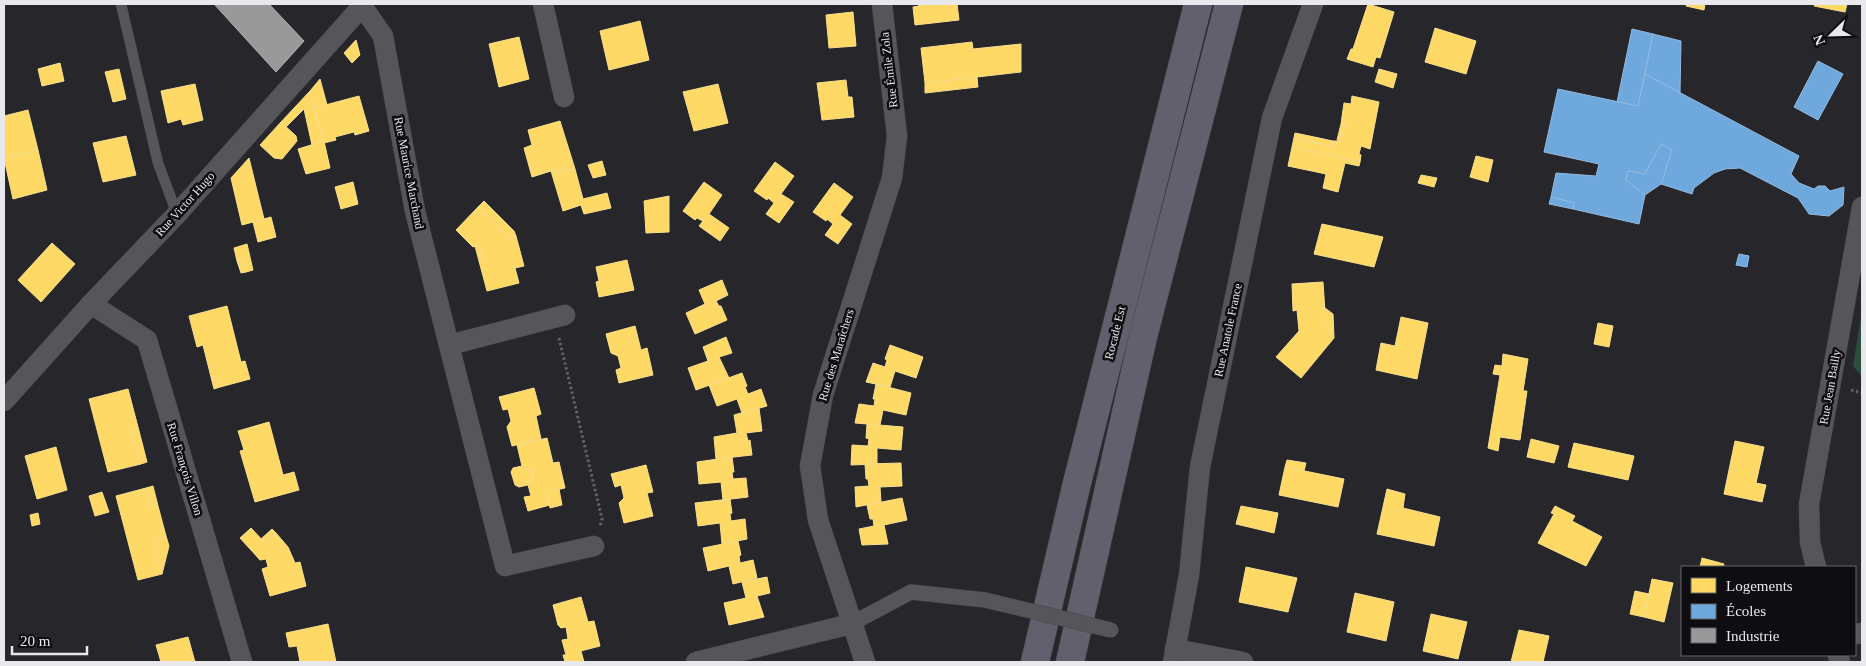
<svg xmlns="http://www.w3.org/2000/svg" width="1866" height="666" font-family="Georgia,serif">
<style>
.green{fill:#2b4c3e}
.homes{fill:#ffd966;stroke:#f8de8e}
.schools{fill:#6fa8dc;stroke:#93bbe1}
.industry{fill:#999;stroke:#b1b1b2}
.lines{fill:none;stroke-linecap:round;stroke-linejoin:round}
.service-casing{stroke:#434347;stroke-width:11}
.pedestrian-casing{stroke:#434347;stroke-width:16}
.minor-casing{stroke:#434347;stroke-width:21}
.trunk-casing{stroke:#434347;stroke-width:29}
.path{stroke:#626265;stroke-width:3;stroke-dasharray:2.5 2.5;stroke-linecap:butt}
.service{stroke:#56565a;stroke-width:10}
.pedestrian{stroke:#56565a;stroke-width:15}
.minor{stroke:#56565a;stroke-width:20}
.trunk{stroke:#62606c;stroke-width:28}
.pedestrian-bridge-casing{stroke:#434347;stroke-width:16;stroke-linecap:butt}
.pedestrian-bridge{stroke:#56565a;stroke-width:15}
.labels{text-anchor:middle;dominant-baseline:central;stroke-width:5;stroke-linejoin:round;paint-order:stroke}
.street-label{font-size:12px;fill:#e8e8ed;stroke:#0e0e12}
</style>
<rect width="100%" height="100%" fill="#26262b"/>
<polygon class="green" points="1862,310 1862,377 1853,366"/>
<g class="homes">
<polygon points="919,4 957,4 959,20 915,25 913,7 919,6"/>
<polygon points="1368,4 1394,12 1380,58 1376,57 1373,67 1347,59 1351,49 1353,49"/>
<polygon points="1687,4 1705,4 1704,10 1686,6"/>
<polygon points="1815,4 1847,4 1845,12 1814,6"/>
<polygon points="853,12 856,46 829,48 826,15"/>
<polygon points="640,21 649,60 609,70 600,31"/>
<polygon points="1435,28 1476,41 1466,74 1425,62"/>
<polygon points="519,37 529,79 499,87 489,44"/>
<polygon points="356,40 360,55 352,63 344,53"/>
<polygon points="972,42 973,49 1021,44 1021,72 925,83 921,48"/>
<polygon points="60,63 64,81 42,86 38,69"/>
<polygon points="119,69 126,99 113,102 105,72"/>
<polygon points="1379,69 1397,74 1393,88 1375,82"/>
<polygon points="977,77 978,87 925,93 925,83"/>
<polygon points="320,79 327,105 314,108 310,91"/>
<polygon points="846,80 848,97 852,97 854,117 822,120 817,83"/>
<polygon points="195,84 203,120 183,125 181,119 168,123 161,91"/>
<polygon points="718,84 728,123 694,131 683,92"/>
<polygon points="310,91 324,141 312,145 304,109 286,127 281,122"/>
<polygon points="359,96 369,131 355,135 354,132 335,137 336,140 324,143 314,108"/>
<polygon points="1352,96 1379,102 1370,149 1361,146 1359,154 1361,155 1360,162 1292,147 1295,133 1300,134 1298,139 1332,146 1333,141 1341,141 1345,125 1341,124 1344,103 1351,104"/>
<polygon points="28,110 38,150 4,158 4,116"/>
<polygon points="560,121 575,169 551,171 532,177 524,148 532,145 528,130"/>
<polygon points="281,122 296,136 297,141 282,159 274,158 260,145"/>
<polygon points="1341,124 1345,125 1341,141 1337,140"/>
<polygon points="1300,134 1333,141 1332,146 1298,139"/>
<polygon points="126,136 136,175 103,182 93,143"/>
<polygon points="324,141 330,168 306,174 298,149"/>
<polygon points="1292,147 1360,162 1359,166 1345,163 1338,192 1323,188 1326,174 1288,166"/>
<polygon points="38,150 47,190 13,199 4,158"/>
<polygon points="1476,156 1493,160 1488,182 1470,177"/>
<polygon points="249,158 264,219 242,225 231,178"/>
<polygon points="602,161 606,175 593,178 588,165"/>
<polygon points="775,162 794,176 781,194 794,202 779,223 766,214 774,203 768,198 767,200 754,191"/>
<polygon points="575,169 583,199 607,193 611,208 584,214 581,205 563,211 551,171"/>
<polygon points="1421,175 1437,178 1434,187 1418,183"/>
<polygon points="353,182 358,204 341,209 335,187"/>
<polygon points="704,182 722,195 709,214 729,228 720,241 699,226 703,221 697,218 695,220 683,211"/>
<polygon points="834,183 853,197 840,215 852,224 838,244 825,235 833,224 827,219 826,221 813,212"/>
<polygon points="669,196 669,232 646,233 644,201"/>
<polygon points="484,201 514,231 516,236 506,239 504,234 478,207"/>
<polygon points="478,207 504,234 506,239 516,236 524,266 515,268 519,283 487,291 479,261 483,260 479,245 473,247 456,230"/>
<polygon points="271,217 276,237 258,242 253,222"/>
<polygon points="1322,224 1383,237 1374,267 1314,254"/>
<polygon points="52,243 75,264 41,302 18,280"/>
<polygon points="247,244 253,270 246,272 243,259 237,261 234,248"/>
<polygon points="479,245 483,260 479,261 475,246"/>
<polygon points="243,259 246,272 241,273 237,261"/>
<polygon points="627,260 634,290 599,297 596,282 599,281 596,267"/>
<polygon points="722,280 728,295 716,301 719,306 721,306 727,320 695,334 686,313 705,304 699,290"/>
<polygon points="1323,282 1326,327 1334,338 1301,378 1276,357 1299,331 1297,310 1293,311 1292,284"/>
<polygon points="227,306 241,362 245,361 250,379 220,387 216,376 211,377 203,345 197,347 189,316"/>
<polygon points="1325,308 1333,314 1334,338 1326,327"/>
<polygon points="1401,317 1428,323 1417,379 1376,370 1381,343 1395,346"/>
<polygon points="1598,323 1613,326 1609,347 1594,344"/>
<polygon points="635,326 641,350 647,348 653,375 619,383 616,370 621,368 618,356 611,353 606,334"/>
<polygon points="726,337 732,353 719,357 729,378 696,390 688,368 708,361 703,347"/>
<polygon points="890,345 923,357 916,378 895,371 890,387 866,382 873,363 885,367 887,360 885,359"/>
<polygon points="1503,354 1528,359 1523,391 1527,391 1520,440 1500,437 1498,451 1488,448 1500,375 1493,374 1495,365 1502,366"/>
<polygon points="742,373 747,386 745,387 748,394 761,389 767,406 742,413 737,399 717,406 709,385"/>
<polygon points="216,376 220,387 214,389 211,377"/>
<polygon points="876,384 911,393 906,415 883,410 880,425 855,423 859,404 874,406 875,399 873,399"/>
<polygon points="534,388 541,414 536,416 541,439 512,446 507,427 511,421 508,409 503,410 499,397"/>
<polygon points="128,389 138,427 131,429 141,464 108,472 89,399"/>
<polygon points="759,408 762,431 746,433 748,441 750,440 752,455 716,459 714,437 737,433 734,415"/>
<polygon points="269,422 283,475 294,472 299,490 255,502 240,451 244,450 238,431"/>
<polygon points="867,424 903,427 901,450 877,448 877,464 851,465 852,445 868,446 869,439 866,438"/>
<polygon points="138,427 147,462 141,464 131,429"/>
<polygon points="547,438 553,463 559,462 565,488 547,492 550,505 528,511 524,497 531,496 527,481 533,480 530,469 526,469 522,466 517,445"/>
<polygon points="1531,439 1559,446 1554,463 1527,457"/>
<polygon points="1735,441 1764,447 1756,483 1766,485 1762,502 1724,494"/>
<polygon points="1574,443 1634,456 1628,480 1568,467"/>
<polygon points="56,447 67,490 37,499 25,456"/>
<polygon points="732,457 734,472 732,472 733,479 746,478 748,497 723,500 721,482 699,484 697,462"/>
<polygon points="1287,460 1306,463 1304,471 1285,467"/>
<polygon points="901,463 902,486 880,487 881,502 856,507 855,487 869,486 868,479 866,479 865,464"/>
<polygon points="646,465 653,492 647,493 653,516 624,523 619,503 624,498 621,485 615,487 611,474"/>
<polygon points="522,466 526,469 530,469 533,480 527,481 528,485 519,487 515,485 511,472 513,468"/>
<polygon points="1285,467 1344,479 1338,507 1279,495"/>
<polygon points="153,486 158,506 152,508 146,488"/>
<polygon points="146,488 152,508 158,506 166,536 153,540 162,574 138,580 116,496"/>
<polygon points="559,489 562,505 550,508 547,492"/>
<polygon points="1387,489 1405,494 1403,508 1440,517 1434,546 1377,534"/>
<polygon points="102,492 109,512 95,516 89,496"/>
<polygon points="902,498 907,520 884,525 888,544 862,545 859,529 874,526 873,519 870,519 867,505"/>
<polygon points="730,499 732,513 730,514 731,521 745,519 747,539 722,544 720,523 698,526 695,503"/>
<polygon points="1241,506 1278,513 1274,533 1236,524"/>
<polygon points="1555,506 1575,516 1572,521 1602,537 1586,566 1538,543 1554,514 1551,513"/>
<polygon points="38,513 40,524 32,526 30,515"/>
<polygon points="251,528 265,543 276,533 288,547 295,563 300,562 306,586 270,596 262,569 268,567 266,559 260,560 240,538"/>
<polygon points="272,529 276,533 265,543 261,539"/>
<polygon points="166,536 169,546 162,574 153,540"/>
<polygon points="738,541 741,555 739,556 740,563 753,560 757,578 733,584 729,566 708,571 703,548"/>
<polygon points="1702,558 1724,564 1723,567 1700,567"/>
<polygon points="1246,567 1297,578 1288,612 1239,602"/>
<polygon points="767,577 770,593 757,596 764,617 729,625 724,603 746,598 742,582"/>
<polygon points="1652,579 1673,583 1664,622 1644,617"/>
<polygon points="1635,591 1649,594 1644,617 1630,614"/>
<polygon points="1355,593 1394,602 1386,641 1347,632"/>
<polygon points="581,597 588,622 594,621 600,646 581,651 584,662 565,662 563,655 566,655 562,640 568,639 566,627 561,628 558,625 553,605"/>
<polygon points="1431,614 1467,622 1458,659 1423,651"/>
<polygon points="328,624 336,662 300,662 297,646 289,647 286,633"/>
<polygon points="1519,630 1549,636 1543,662 1511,662"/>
<polygon points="188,637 195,662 161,662 156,645"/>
</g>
<g class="schools">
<polygon points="1632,29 1653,34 1638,106 1617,102"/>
<polygon points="1653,34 1681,41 1680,93 1645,74"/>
<polygon points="1818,61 1843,74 1818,120 1794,107"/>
<polygon points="1645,74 1799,156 1791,174 1799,183 1814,189 1818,186 1825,186 1830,191 1844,187 1843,205 1829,216 1809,214 1798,198 1740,168 1725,169 1714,173 1694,188 1692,194 1661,184 1672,150 1661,144 1645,174 1628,171 1626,180 1645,195 1639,224 1573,209 1574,203 1551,197 1556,173 1596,176 1599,164 1544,152 1558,89 1638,106"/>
<polygon points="1661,144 1672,150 1661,184 1645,195 1626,180 1628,171 1645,174"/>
<polygon points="1551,197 1574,203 1573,209 1549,204"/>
<polygon points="1739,254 1749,256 1747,267 1736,265"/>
</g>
<polygon class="industry" points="214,4 269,4 304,41 276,72"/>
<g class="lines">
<g class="service-casing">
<polyline id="service" points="121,4 158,163 177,214"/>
</g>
<g class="pedestrian-casing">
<polyline id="pedestrian" points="851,624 911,592 985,600"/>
</g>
<g class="minor-casing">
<g id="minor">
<polyline points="543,4 564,97"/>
<polyline points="362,6 383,36 415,211 505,566 594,546"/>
<polyline points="91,304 147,340 242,662"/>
<polyline points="449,345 565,315"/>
<polyline points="4,401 91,304 177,214 364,4"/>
<polyline points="1816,567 1810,542 1809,504 1862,207"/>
<polyline points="1855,634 1862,633"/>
<polyline points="1175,649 1243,662"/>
<polyline points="1838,655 1840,662"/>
<polyline points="696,662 851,624"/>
<polyline points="865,662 818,520 810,466 823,395 892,178 897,136 882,4"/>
<polyline points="1173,662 1189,575 1200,467 1272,118 1313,4"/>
</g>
</g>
<g class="trunk-casing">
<g id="trunk">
<polyline points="1035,662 1076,487 1198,4"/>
<polyline points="1070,662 1143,337 1229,4"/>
</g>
</g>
<g class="path">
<polyline points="559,338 602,519 600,526"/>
<polyline points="1851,390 1862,393"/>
</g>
<use href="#service" class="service"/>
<use href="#pedestrian" class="pedestrian"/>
<use href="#minor" class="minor"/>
<use href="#trunk" class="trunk"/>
<g class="pedestrian-bridge-casing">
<polyline id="pedestrian-bridge" points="985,600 1111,630"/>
</g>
<use href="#pedestrian-bridge" class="pedestrian-bridge"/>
</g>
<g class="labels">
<g class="street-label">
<text transform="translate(889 70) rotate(-97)">Rue Émile Zola</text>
<text transform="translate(409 173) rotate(79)">Rue Maurice Marchand</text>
<text transform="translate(185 204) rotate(-48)">Rue Victor Hugo</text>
<text transform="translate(1228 330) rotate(-78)">Rue Anatole France</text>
<text transform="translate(1115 333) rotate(-76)">Rocade Est</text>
<text transform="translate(836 355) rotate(-73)">Rue des Maraîchers</text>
<text transform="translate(1830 387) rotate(-80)">Rue Jean Bailly</text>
<text transform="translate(185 469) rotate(73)">Rue François Villon</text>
</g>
</g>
<rect width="1866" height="666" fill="none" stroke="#e8e8ed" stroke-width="10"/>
<rect x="1681" y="566" width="175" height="90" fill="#0e0e12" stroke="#65656a"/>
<rect x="1691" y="578" width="25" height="15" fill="#ffd966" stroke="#65656a"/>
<text x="1726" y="591" font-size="15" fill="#e8e8ed">Logements</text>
<rect x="1691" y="604" width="25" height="15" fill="#6fa8dc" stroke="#65656a"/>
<text x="1726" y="616" font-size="15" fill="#e8e8ed">Écoles</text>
<rect x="1691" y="628" width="25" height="15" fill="#999999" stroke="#65656a"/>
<text x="1726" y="641" font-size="15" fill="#e8e8ed">Industrie</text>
<g transform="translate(1831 35) rotate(247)" stroke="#0e0e12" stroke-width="4" paint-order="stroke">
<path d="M0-4L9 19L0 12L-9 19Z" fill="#e8e8ed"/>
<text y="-8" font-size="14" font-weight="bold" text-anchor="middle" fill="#e8e8ed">N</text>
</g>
<path d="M12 646v8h75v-8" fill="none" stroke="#e8e8ed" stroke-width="2.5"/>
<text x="20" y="646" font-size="15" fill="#e8e8ed" stroke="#0e0e12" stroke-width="4" paint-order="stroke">20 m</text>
</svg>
